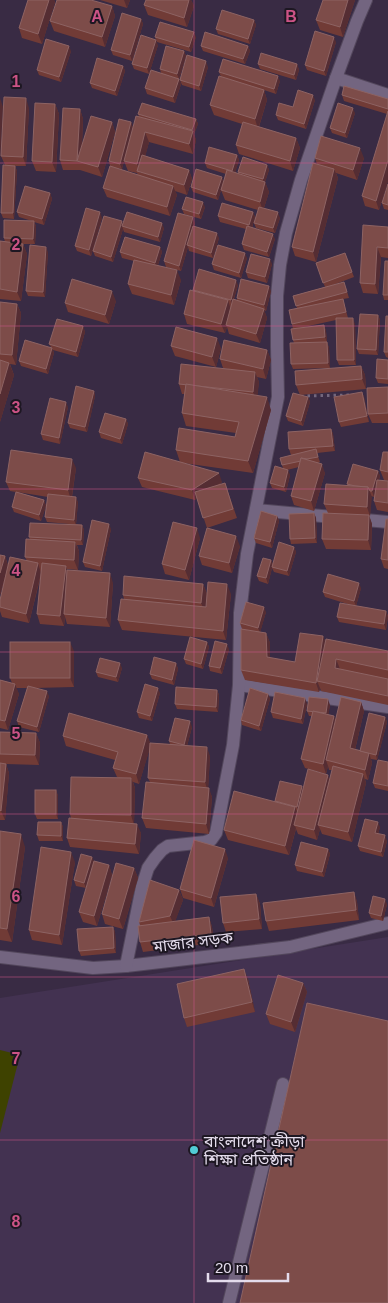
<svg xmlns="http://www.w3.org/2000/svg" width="388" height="1303" font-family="Helvetica,'Noto Sans Bengali',sans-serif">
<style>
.built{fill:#433251}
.green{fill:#3e4200}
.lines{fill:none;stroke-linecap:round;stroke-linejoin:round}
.lane-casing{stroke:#53475c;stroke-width:14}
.street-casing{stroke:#53475c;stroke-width:14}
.path{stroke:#73677d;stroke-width:3;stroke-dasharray:2.5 4;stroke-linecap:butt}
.lane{stroke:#736580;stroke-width:12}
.street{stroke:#736580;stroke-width:12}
.wall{fill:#713b36;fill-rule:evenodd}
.shaded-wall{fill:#552d33}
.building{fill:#7d4c49;stroke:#8d6363}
.grid{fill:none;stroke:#cc5386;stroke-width:1;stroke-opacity:0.55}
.poi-dot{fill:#51ccd5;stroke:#1d1722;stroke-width:2}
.labels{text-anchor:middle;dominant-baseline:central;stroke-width:4;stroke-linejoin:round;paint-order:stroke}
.street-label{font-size:16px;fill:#e4dcec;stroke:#1d1722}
.poi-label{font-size:16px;fill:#e4dcec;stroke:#1d1722;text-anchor:start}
.grid-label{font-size:16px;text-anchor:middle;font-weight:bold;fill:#cc5386;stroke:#1d1722;stroke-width:4;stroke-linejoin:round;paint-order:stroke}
</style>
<rect width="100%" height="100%" fill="#392b44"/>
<polygon class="built" points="388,937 388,1303 0,1303 0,998"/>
<polygon class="green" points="0,1050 20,1055 0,1133"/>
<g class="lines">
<g class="lane-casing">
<polyline id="lane" points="229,1303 283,1084"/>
</g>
<g class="street-casing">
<g id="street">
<polyline points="336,78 388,95"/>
<polyline points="256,510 388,522"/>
<polyline points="239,685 388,707"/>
<polyline points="0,957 93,968 126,966 290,947 388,923"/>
<polyline points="126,966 142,887 148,868 155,858 162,850 168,846 205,842 211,840 216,833 233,745 239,685 240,613 247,554 278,397 277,347 277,296 280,265 286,233 301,180 336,78 357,21 366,0"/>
</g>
</g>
<polyline class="path" points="301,396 350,395"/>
<use href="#lane" class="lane"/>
<use href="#street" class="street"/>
</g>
<g class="wall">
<polygon points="28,0 54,0 55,2 42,44 22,38 19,28"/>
<polygon points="100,0 130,0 127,8"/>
<polygon points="146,0 191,0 194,6 187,27 148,15 144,5"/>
<polygon points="355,0 343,37 320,30 316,20"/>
<polygon points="112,6 115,16 105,47 54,31 50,21"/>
<polygon points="141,19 143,24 132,61 113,55 111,50"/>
<polygon points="254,20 256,25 250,44 218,34 216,29"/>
<polygon points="155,37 196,37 191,52 157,42"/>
<polygon points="336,42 326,76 307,70 305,65"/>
<polygon points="158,45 149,74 134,69 132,64"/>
<polygon points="201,46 248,46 250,51 245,64 203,51"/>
<polygon points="71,51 61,82 39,75 37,70"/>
<polygon points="184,51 186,56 179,79 181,84 175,103 147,94 145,88 161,73 160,69"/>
<polygon points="258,64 297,64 299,70 296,80 260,69"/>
<polygon points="123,66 125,71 117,96 92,88 90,83"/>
<polygon points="208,67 201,91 182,85 180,80"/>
<polygon points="219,72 280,81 276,94 264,90 267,100 259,127 296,138 300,148 293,171 239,154 236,145 242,124 214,115 210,105 221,77"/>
<polygon points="342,95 388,99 388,181 379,210 365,206 362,196 387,114 344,101"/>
<polygon points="315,100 306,129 278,120 276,115 293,107"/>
<polygon points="55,104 59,114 56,172 36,171 32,161"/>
<polygon points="29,108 26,166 15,166 17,171 14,219 3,218 1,213 5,165 1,156"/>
<polygon points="80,109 83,119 82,146 112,122 115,132 102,177 80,170 63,170 60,160"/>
<polygon points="355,113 347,138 332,133 330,128"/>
<path d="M138 114 196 119 198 124 194 134 196 140 193 154 149 142 145 156 189 170 192 179 187 195 175 191 177 195 170 216 107 197 103 188 110 166 109 161 131 122 133 128 139 116ZM124 161 128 171 137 173 138 175 116 168 122 169Z"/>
<polygon points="237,155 239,160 235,172 238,174 238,172 267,165 269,170 265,182 269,192 264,208 280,218 275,233 256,228 254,223 258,210 225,200 221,190 218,200 193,192 191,187 224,182 226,174 207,168 205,163"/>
<polygon points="315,158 364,158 357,180 336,173 338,178 316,262 295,256 292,247 317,164"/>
<polygon points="388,184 388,210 384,209 382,203"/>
<polygon points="50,193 52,199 44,225 34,222 36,226 35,244 19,244 23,244 27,254 21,301 0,299 0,241 5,242 4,238 32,221 19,217 17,212"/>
<polygon points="205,207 201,219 184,214 182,209"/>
<polygon points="253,212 255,217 252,228 275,239 269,257 244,250 242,244 246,229 220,222 218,216"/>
<polygon points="102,218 91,256 77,251 75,246"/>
<polygon points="195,223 194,226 219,238 213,258 189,251 188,247 181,271 166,267 164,261"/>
<polygon points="123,224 164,228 160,242 124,232 123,229 113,262 95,256 93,251"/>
<polygon points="388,227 388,258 381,257 378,294 363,293 360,283"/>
<polygon points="160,247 162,252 158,265 181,280 174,305 132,294 128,284 134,261 122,258 120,252"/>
<polygon points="48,252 45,297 28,296 26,291"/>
<polygon points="345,253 354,277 333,285 346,288 349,298 343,299 348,318 346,318 355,324 356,365 339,365 337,360 336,320 304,327 324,325 326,331 327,342 329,348 330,368 293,369 291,364 294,343 293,340 293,329 292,324 297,308 293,296 325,287 316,263"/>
<polygon points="247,258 241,278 214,270 212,264"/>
<polygon points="388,261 388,300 384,300 383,295"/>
<polygon points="272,264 267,283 248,278 246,272"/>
<polygon points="238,285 234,299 237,300 237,298 271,291 266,311 264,310 267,318 260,343 229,334 227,327 225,333 187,324 184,314 194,291 193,290"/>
<polygon points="116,301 109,324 68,312 65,303"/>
<polygon points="0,302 17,304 21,313 16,365 10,364 14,375 0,422"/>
<polygon points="378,315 380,320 378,355 359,354 357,349"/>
<polygon points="388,316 388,358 386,357 384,352"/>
<polygon points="83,326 85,332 78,357 53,350 54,353 48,374 21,366 19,361 51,347 49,344"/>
<polygon points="171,346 221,348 216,367 175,356"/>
<polygon points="267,350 271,360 266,379 257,377 259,382 257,396 271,410 253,473 183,463 222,482 219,485 225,483 237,518 207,528 197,498 195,500 142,487 138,478 180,462 176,450 235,437 236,433 186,426 182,413 185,394 182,394 179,384 228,369 223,368 220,359"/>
<polygon points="388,360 388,384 378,383 376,378"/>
<polygon points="361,366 365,375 366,389 300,395 308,397 310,402 303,426 288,421 286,416 300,395 296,385"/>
<polygon points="388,387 388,423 372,423 368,414"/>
<polygon points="94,391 95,396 87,432 70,428 68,423"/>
<polygon points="362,392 364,397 369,422 341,427 339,422"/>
<polygon points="68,407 60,444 43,440 41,434"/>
<polygon points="126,419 128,424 122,444 101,438 99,432"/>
<polygon points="331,429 333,434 335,451 317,453 320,462 318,463 325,473 314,511 294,505 291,496 299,467 287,470 290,475 286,492 272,488 270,483 283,468 282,465 291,455 289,449"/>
<polygon points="388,452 388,481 384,480 380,470"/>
<polygon points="76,468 72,497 78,502 76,524 82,525 84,530 83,545 77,545 79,551 78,570 67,569 67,570 113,583 110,627 67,624 65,617 64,626 40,624 37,614 41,575 29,623 2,617 0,611 0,600 7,572 0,595 0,555 5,556 8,565 27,561 25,557 30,539 29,537 69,524 47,522 45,517 48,497 17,492 44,500 46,506 41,521 14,512 12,507 16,492 10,491 6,482"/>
<polygon points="378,471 380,476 379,480 388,481 388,512 377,510 374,501 374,497 371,496 370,516 369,516 372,524 371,550 326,549 322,539 328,513 324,504 348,486 347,484"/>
<polygon points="314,513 316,518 317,543 291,544 290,539"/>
<polygon points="277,516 279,521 272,548 256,543 254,538"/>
<polygon points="388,519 388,569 384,568 381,559"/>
<polygon points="111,529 102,571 85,567 83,562"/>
<polygon points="200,538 189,580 165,574 162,564"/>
<polygon points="240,546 232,573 202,565 199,556"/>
<polygon points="294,547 296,552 289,576 274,572 272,568 268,584 259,581 257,576 271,560 273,564"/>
<polygon points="203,584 207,594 205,607 231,594 226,640 122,630 118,620 124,599 123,595"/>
<polygon points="361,588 356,606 386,611 388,616 386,630 339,622 337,617 354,606 325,597 323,592"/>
<polygon points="266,612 260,632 266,633 270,643 270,658 295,662 323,636 325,642 388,651 388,679 340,669 388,679 388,705 321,691 320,688 319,692 245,680 241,670 250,631 242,629 240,623"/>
<polygon points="207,642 209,647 203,669 186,664 184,659"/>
<polygon points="229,649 222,674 210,671 209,666"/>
<polygon points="74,651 74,687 35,688 49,696 39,732 19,727 17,721 27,688 16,688 19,694 8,730 0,728 0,680 12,683 10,678"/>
<polygon points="176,663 178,669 174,685 152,679 150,674"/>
<polygon points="122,668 118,682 98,677 96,672"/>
<polygon points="217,690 219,695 218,712 177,709 175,704"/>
<polygon points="160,693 152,721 139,718 137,712"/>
<polygon points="268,694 270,699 261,731 242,725 241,720"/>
<polygon points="361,702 364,711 355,750 360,751 385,717 387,722 377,760 371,759 372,763 368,780 365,779 366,783 352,842 322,834 320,829 317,840 298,834 296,829 289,855 228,840 224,830 275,801 303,789 330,780 332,770 329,770 328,766 326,774 305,768 301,759 312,716 309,716 307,711 330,705 328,715 336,720"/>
<polygon points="307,704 303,724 273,718 271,712"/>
<polygon points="192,727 187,746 210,756 208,788 212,797 209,834 146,828 142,818 150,782 148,778 150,747 139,784 133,782 135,788 134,823 141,833 139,854 70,847 67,838 71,818 70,814 119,778 117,777 113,768 115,760 66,746 63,736 147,735 150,743 170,744 169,741"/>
<polygon points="0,732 36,733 40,743 39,765 6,764 9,773 5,820 0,820"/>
<polygon points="388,762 388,791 375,788 373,783"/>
<polygon points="56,790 58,796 58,819 37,819 35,814"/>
<polygon points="61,822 63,827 63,841 39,841 37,835"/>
<polygon points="380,827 378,834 387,841 383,857 360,851 358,846"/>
<polygon points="0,831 25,847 12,942 0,940"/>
<polygon points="328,849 330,854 324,877 297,871 295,865"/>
<polygon points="92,857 94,862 86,888 76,886 74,880"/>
<polygon points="228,858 214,907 183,898 180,889"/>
<polygon points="75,862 62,945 32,940 29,930"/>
<polygon points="109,865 112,875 97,926 83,922 79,912"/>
<polygon points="134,868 138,878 123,929 105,924 102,914"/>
<polygon points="179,890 183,900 175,921 209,917 212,927 214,943 143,952 140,942 140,925 139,922"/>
<polygon points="354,892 357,902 359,920 269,931 266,921"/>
<polygon points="256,894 260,904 262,929 226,932 223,923"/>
<polygon points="387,904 383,921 371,918 369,913"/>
<polygon points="113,927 115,932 116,953 81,956 79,951"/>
<polygon points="248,979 255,1012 187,1027 184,1018"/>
<polygon points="303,983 307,992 295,1032 270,1024 266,1014"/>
</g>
<g class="shaded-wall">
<polygon points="49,0 54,0 55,2 42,44 38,34"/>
<polygon points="124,0 130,0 127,8"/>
<polygon points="189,0 191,0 194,6 187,27 184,18"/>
<polygon points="348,0 355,0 343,37 340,27"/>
<polygon points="112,6 115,16 105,47 102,37"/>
<polygon points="141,19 143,24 132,61 130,55"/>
<polygon points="254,20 256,25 250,44 248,39"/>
<polygon points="194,32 196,37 191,52 189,47"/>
<polygon points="334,37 336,42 326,76 324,71"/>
<polygon points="156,40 158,45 149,74 147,68"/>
<polygon points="69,46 71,51 61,82 59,77"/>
<polygon points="248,46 250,51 245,64 243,59"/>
<polygon points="184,51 186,56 179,79 177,74"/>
<polygon points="206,61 208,67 201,91 199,86"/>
<polygon points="297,64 299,70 296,80 294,75"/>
<polygon points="123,66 125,71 117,96 115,91"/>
<polygon points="278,76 280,81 276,94 274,89"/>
<polygon points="179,79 181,84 175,103 173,97"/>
<polygon points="264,90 267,100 258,129 255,119"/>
<polygon points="313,95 315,100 306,129 304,124"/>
<polygon points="0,98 3,107 0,163"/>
<polygon points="26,98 29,108 26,166 23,157"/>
<polygon points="55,104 59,114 56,172 52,162"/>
<polygon points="353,108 355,113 347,138 345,133"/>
<polygon points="80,109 83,119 81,162 77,161 80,170 77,161"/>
<polygon points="196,119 198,124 194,134 196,140 193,154 189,144 192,130"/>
<polygon points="112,122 115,132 102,177 98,167"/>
<polygon points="131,122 133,128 122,169 120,164"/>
<polygon points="145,132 149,142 141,173 140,172 137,164"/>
<polygon points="296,138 300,148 293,171 290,161"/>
<polygon points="360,148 364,158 357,180 353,170"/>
<polygon points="237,155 239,160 234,177 232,171"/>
<polygon points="388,160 388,181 379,210 376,201"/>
<polygon points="267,165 269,170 264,185 263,179"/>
<polygon points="15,166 17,171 14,219 13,213"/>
<polygon points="334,169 338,178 316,262 313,252"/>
<polygon points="189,170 192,179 187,195 184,185"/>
<polygon points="222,177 224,182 218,200 216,195"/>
<polygon points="265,182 269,192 263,211 260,202"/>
<polygon points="173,186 177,195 170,216 167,207"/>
<polygon points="50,193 52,199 44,225 42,219"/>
<polygon points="203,202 205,207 201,219 199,214"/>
<polygon points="100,212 102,218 91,256 89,250"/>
<polygon points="253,212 255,217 251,231 249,225"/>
<polygon points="278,212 280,218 275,233 273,228"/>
<polygon points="193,217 195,223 189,246 187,245 188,247 181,271 179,266"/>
<polygon points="34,221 36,226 35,244 33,239"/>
<polygon points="122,221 124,227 122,226 123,229 113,262 111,257"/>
<polygon points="162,223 164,228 160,242 158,237"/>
<polygon points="217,233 219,238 213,258 211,253"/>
<polygon points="273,234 275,239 269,257 267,252"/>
<polygon points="23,244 27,254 21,301 17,292"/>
<polygon points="46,247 48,252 45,297 43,292"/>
<polygon points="160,247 162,252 157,268 155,263"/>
<polygon points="377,247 381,257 378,294 375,284"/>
<polygon points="245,253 247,258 241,278 239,273"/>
<polygon points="270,259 272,264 267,283 265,277"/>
<polygon points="177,270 181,280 174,305 171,295"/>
<polygon points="236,280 238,285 232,305 231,300"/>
<polygon points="269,286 271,291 266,311 264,305"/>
<polygon points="112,291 116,301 109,324 105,315"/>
<polygon points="228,300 231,310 226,325 227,327 225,333 221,324"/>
<polygon points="17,304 21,313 16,365 12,355"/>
<polygon points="264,309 267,318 260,343 256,334"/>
<polygon points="378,315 380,320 378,355 376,350"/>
<polygon points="353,318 355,324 356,365 354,360"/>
<polygon points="324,325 326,331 327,342 325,337"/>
<polygon points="83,326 85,332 78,357 76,352"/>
<polygon points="217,338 221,348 216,367 212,357"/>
<polygon points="327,342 329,348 330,368 328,363"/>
<polygon points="52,348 54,353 48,374 46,369"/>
<polygon points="267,350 271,360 266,379 263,369"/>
<polygon points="9,363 14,375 0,422 0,394"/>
<polygon points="361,366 365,375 366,389 362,379"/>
<polygon points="255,372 259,382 257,402 253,392"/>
<polygon points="94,391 95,396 87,432 85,427"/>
<polygon points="362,392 364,397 369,422 367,416"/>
<polygon points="267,397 271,410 253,473 248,461"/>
<polygon points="308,397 310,402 303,426 301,421"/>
<polygon points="66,402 68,407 60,444 59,438"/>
<polygon points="126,419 128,424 122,444 120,439"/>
<polygon points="331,429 333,434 335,451 333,446"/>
<polygon points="72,459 76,468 71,500 68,490"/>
<polygon points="322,464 325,473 314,511 311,501"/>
<polygon points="288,470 290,475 286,492 284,487"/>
<polygon points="378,471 380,476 374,497 372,491"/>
<polygon points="219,473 222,482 195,500 192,490"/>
<polygon points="368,487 372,497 370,516 367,507"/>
<polygon points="76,497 78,502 76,525 74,520"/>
<polygon points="44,500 46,506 41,521 39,515"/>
<polygon points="314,513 316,518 317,543 315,538"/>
<polygon points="369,515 372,524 371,550 368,540"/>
<polygon points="277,516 279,521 272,548 270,542"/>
<polygon points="109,524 111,529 102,571 100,566"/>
<polygon points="82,525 84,530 83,545 81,540"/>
<polygon points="197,528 200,538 189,580 185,570"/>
<polygon points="236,536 240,546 232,573 229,563"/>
<polygon points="75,542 79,551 78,570 74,560"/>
<polygon points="294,547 296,552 289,576 287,571"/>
<polygon points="5,556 8,566 0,595 0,573"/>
<polygon points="271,560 273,565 272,567 272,568 268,584 266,578"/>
<polygon points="38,563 41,573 29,623 26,614"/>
<polygon points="66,566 69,575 64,614 65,617 64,626 60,616"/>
<polygon points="110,573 113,583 110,627 106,618"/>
<polygon points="359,583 361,588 356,606 354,601"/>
<polygon points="203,584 207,594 205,612 201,603"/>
<polygon points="227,584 231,594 226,640 223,631"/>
<polygon points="264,607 266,612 260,633 258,628"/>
<polygon points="386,611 388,617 386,630 384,624"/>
<polygon points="266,633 270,643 270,667 267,657"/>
<polygon points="323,636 327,646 317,681 320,688 319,692 316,683"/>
<polygon points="70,642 74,651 74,687 70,678"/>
<polygon points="207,642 209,647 203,669 201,664"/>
<polygon points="227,644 229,649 222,674 220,668"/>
<polygon points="336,659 340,669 338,678 335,668"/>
<polygon points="120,663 122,668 118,682 116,677"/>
<polygon points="176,663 178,669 174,685 172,680"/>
<polygon points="15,684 19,694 8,730 5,721"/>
<polygon points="158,688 160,693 152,721 150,716"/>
<polygon points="217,690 219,695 218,712 216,707"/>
<polygon points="47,691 49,696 39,732 37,727"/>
<polygon points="268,694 270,699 261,731 259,726"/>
<polygon points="305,698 307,704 303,724 301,719"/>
<polygon points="328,699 330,705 328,718 326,713"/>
<polygon points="361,702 364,711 353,758 350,748"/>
<polygon points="334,716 338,726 326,760 328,766 326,774 323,764"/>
<polygon points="385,717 387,722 377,760 376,755"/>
<polygon points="190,721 192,727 186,750 184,745"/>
<polygon points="36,733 40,743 39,765 35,755"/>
<polygon points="147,735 151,745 139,784 136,774"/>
<polygon points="207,747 210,756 208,792 205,782"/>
<polygon points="369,753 372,763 368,780 365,770"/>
<polygon points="6,764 9,773 5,820 1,811"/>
<polygon points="363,774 366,783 352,842 348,832"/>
<polygon points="328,775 331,784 318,825 320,829 317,840 314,830"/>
<polygon points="131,778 135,788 134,825 131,815"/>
<polygon points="302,786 304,791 299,812 297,807"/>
<polygon points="209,788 212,797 209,834 206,824"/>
<polygon points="56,790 58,796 58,819 56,814"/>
<polygon points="295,807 299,816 294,825 296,828 289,855 285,846"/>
<polygon points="61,822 63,827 63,841 61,836"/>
<polygon points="378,822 380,827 377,838 375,833"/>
<polygon points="137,824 141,833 139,854 135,844"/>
<polygon points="21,834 25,847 12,942 7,929"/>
<polygon points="385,835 387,841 383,857 381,852"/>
<polygon points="225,849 228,858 214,907 211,898"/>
<polygon points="328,849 330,854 324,877 322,872"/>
<polygon points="71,852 75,862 62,945 59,935"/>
<polygon points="92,857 94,862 86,888 84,883"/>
<polygon points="109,865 112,875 97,926 94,916"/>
<polygon points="134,868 138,878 123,929 119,919"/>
<polygon points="179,890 183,900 174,925 170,916"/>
<polygon points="354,892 357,902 359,920 356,910"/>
<polygon points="256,894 260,904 262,929 259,919"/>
<polygon points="385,899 387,904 383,921 381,916"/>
<polygon points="209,917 212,927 214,943 211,934"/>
<polygon points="113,927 115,932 116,953 114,948"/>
<polygon points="244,969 248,979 255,1012 252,1002"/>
<polygon points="303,983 307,992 295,1032 291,1022"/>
</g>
<g class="building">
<polygon points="28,0 49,0 38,34 19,28"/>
<polygon points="57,0 91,0 112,6 102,37 50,21"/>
<polygon points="146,0 189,0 184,18 144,5"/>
<polygon points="323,0 348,0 340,27 316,20"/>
<polygon points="222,10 254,20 248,39 216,29"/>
<polygon points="122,13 141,19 130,55 111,50"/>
<polygon points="160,22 194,32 189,47 155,37"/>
<polygon points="315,31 334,37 324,71 305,65"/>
<polygon points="205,32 248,46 243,59 201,46"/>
<polygon points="141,35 156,40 147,68 132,64"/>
<polygon points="46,39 69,46 59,77 37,70"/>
<polygon points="166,46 184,51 177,74 160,69"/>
<polygon points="261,53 297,64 294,75 258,64"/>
<polygon points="187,55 206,61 199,86 180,80"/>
<polygon points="97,58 123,66 115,91 90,83"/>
<polygon points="223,59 278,76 274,89 219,72"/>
<polygon points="151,70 179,79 173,97 145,88"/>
<polygon points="219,76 264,90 255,119 210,105"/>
<polygon points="344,86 388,99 388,109 342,95"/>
<polygon points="298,90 313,95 304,124 276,115 279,103 293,107"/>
<polygon points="4,97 26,98 23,157 1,156"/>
<polygon points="35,103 55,104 52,162 32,161"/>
<polygon points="142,103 196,119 192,130 138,114"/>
<polygon points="338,103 353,108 345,133 330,128"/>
<polygon points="63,108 80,109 77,161 60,160"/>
<polygon points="388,111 388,160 376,201 362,196"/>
<polygon points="91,116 112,122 98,167 77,161"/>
<polygon points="136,116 193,131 189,144 145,132 137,164 124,161"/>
<polygon points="119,119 131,122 120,164 109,161"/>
<polygon points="243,122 296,138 290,161 236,145"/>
<polygon points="321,136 360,148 353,170 315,158"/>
<polygon points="209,147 237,155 232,171 205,163"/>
<polygon points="142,155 189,170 184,185 137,171"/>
<polygon points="243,157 267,165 263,179 238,172"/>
<polygon points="313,163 334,169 313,252 292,247"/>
<polygon points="3,165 15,166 13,213 1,213"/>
<polygon points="110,166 173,186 167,207 103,188"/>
<polygon points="196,169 222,177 216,195 191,187"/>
<polygon points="227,170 265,182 260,202 221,190"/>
<polygon points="388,184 388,205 382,203"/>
<polygon points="25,186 50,193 42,219 17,212"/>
<polygon points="186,197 203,202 199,214 182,209"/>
<polygon points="222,203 253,212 249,225 218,216"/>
<polygon points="259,207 278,212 273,228 254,223"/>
<polygon points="86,208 100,212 89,250 75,246"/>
<polygon points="127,212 162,223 158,237 122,226"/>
<polygon points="178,213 193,217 179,266 164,261"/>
<polygon points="104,216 122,221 111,257 93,251"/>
<polygon points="4,220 34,221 33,239 4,238"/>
<polygon points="363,225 388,227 388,248 377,247 375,284 360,283"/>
<polygon points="193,226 217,233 211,253 187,245"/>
<polygon points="247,226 273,234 267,252 242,244"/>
<polygon points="125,237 160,247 155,263 120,252"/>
<polygon points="0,241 23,244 17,292 0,289"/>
<polygon points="30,245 46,247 43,292 26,291"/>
<polygon points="218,245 245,253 239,273 212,264"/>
<polygon points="345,253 352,272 323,283 316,263"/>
<polygon points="251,254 270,259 265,277 246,272"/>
<polygon points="134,260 177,270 171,295 128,284"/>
<polygon points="385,261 388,261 388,295 383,295"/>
<polygon points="199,269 236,280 231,300 193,290"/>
<polygon points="72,279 112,291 105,315 65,303"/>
<polygon points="241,279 269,286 264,305 237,298"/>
<polygon points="344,282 347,292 296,306 293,296"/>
<polygon points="190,290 228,300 221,324 184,314"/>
<polygon points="233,299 264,309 256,334 226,325"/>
<polygon points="343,299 346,312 292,324 289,310"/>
<polygon points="0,302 17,304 12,355 0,354"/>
<polygon points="360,314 378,315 376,350 357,349"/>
<polygon points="386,316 388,316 388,352 384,352"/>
<polygon points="336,318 353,318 354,360 337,360"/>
<polygon points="57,319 83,326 76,352 49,344"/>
<polygon points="324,325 325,337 293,340 291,329"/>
<polygon points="176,327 217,338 212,357 171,346"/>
<polygon points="25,340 52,348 46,369 19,361"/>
<polygon points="224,340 267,350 263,369 220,359"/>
<polygon points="327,342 328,363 291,364 290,343"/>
<polygon points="377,359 388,360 388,379 376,378"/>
<polygon points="0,360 9,363 0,394"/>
<polygon points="181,364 255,372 253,392 179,384"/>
<polygon points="361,366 362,379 296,385 295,371"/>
<polygon points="186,384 267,397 248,461 176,450 179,428 235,437 239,422 182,413"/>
<polygon points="76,386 94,391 85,427 68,423"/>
<polygon points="388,387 388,413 368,414 367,388"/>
<polygon points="362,392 367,416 339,422 334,397"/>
<polygon points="293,393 308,397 301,421 286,416"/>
<polygon points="50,398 66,402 59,438 41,434"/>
<polygon points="105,413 126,419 120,439 99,432"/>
<polygon points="331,429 333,446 289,449 288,432"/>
<polygon points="316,449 318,457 307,459 301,458 301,461 282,465 280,458"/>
<polygon points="11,450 72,459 68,490 6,482"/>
<polygon points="145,452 219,473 192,490 138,478"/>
<polygon points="383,452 388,452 388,472 380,470"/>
<polygon points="301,458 322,464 311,501 291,496"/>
<polygon points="353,464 378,471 372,491 370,491 368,487 355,486 347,484"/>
<polygon points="275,466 288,470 284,487 270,483"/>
<polygon points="377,480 388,481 388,503 374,501"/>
<polygon points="225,483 233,509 203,518 195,492"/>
<polygon points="326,484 368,487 367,507 324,504"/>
<polygon points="16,492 44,500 39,515 12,507"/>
<polygon points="48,494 76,497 74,520 45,517"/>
<polygon points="261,511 277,516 270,542 254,538"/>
<polygon points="314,513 315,538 290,539 289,514"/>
<polygon points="323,513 369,515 368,540 322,539"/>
<polygon points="386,519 388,519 388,560 381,559"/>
<polygon points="92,520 109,524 100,566 83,562"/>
<polygon points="173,522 197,528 185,570 162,564"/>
<polygon points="30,523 82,525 81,540 29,537"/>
<polygon points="207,528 236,536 229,563 199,556"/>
<polygon points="26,539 75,542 74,560 25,557"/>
<polygon points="279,542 294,547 287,571 272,567"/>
<polygon points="0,555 5,556 0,573"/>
<polygon points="10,557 38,563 26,614 0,607 0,600"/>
<polygon points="263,558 271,560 266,578 257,576"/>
<polygon points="42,563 66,566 60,616 37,614"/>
<polygon points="67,570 110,573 106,618 64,614"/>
<polygon points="328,574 359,583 354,601 323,592"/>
<polygon points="124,576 203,584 201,603 123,595"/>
<polygon points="208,582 227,584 223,631 118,620 121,599 206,607"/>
<polygon points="246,602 264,607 258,628 240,623"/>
<polygon points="340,603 386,611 384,624 337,617"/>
<polygon points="241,629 266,633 267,657 295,662 300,633 323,636 316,683 241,670"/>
<polygon points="190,637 207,642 201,664 184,659"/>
<polygon points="326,639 388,651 388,670 336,659 335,668 388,679 388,696 317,681"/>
<polygon points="215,641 227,644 220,668 209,666"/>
<rect x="10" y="642" width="60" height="36"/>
<polygon points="154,657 176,663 172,680 150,674"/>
<polygon points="100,658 120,663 116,677 96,672"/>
<polygon points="0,680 15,684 5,721 0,720"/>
<polygon points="145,684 158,688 150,716 137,712"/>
<polygon points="28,686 47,691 37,727 17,721"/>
<polygon points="176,687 217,690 216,707 175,704"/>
<polygon points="250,688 268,694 259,726 241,720"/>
<polygon points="275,692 305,698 301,719 271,712"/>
<polygon points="309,697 328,699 326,713 307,711"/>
<polygon points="341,697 361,702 350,748 369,753 365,770 326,760"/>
<polygon points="313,711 334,716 323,764 301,759"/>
<polygon points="69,713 147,735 136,774 113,768 118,752 63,736"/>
<polygon points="369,713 385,717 376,755 360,751"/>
<polygon points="175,718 190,721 184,745 169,741"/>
<polygon points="0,732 36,733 35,755 0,754"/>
<polygon points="150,743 207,747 205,782 148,778"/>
<polygon points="378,760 388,762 388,786 373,783"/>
<polygon points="0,763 6,764 1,811 0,810"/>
<polygon points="333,766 363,774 348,832 318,825"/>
<polygon points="308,769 328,775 314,830 294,825"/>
<polygon points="71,777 131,778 131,815 70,814"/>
<polygon points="280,781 302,786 297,807 275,801"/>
<polygon points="146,782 209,788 206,824 142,818"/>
<rect x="35" y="790" width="21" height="24"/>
<polygon points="234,791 295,807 285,846 224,830"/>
<polygon points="69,818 137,824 135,844 67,838"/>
<polygon points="365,819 378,822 375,833 385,835 381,852 358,846"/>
<polygon points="38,822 61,822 61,836 37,835"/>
<polygon points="0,831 21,834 7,929 0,928"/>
<polygon points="194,840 225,849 211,898 180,889"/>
<polygon points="301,842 328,849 322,872 295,865"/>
<polygon points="41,847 71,852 59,935 29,930"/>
<polygon points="81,854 92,857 84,883 74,880"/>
<polygon points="94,861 109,865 94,916 79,912"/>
<polygon points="116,863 134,868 119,919 102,914"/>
<polygon points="150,880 179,890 170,916 139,922"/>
<polygon points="354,892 356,910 266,921 263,903"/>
<polygon points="256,894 259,919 223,923 220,897"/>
<polygon points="373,896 385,899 381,916 369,913"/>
<polygon points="209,917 211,934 140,942 138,926"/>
<polygon points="113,927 114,948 79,951 77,929"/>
<polygon points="244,969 252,1002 184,1018 177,984"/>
<polygon points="278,975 303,983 291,1022 266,1014"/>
<polygon points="307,1003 388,1021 388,1303 240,1303"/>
</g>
<path class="grid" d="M194 0V1303M0 163H388M0 326H388M0 489H388M0 652H388M0 814H388M0 977H388M0 1140H388"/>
<circle class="poi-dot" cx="194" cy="1150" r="5"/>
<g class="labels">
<g class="street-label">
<text transform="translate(193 942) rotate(-7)">মাজার সড়ক</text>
</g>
<g class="poi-label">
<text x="204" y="1141">বাংলাদেশ ক্রীড়া<tspan x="204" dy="18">শিক্ষা প্রতিষ্ঠান</tspan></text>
</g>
</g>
<g class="grid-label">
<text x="97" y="22">A</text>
<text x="291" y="22">B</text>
<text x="16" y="87">1</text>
<text x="16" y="250">2</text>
<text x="16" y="413">3</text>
<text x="16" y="576">4</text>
<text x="16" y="739">5</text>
<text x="16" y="902">6</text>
<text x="16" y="1064">7</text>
<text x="16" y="1227">8</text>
</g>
<path d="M208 1273v8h80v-8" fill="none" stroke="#e4dcec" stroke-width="2.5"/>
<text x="215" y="1273" font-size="15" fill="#e4dcec" stroke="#1d1722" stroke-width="4" paint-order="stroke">20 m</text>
</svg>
